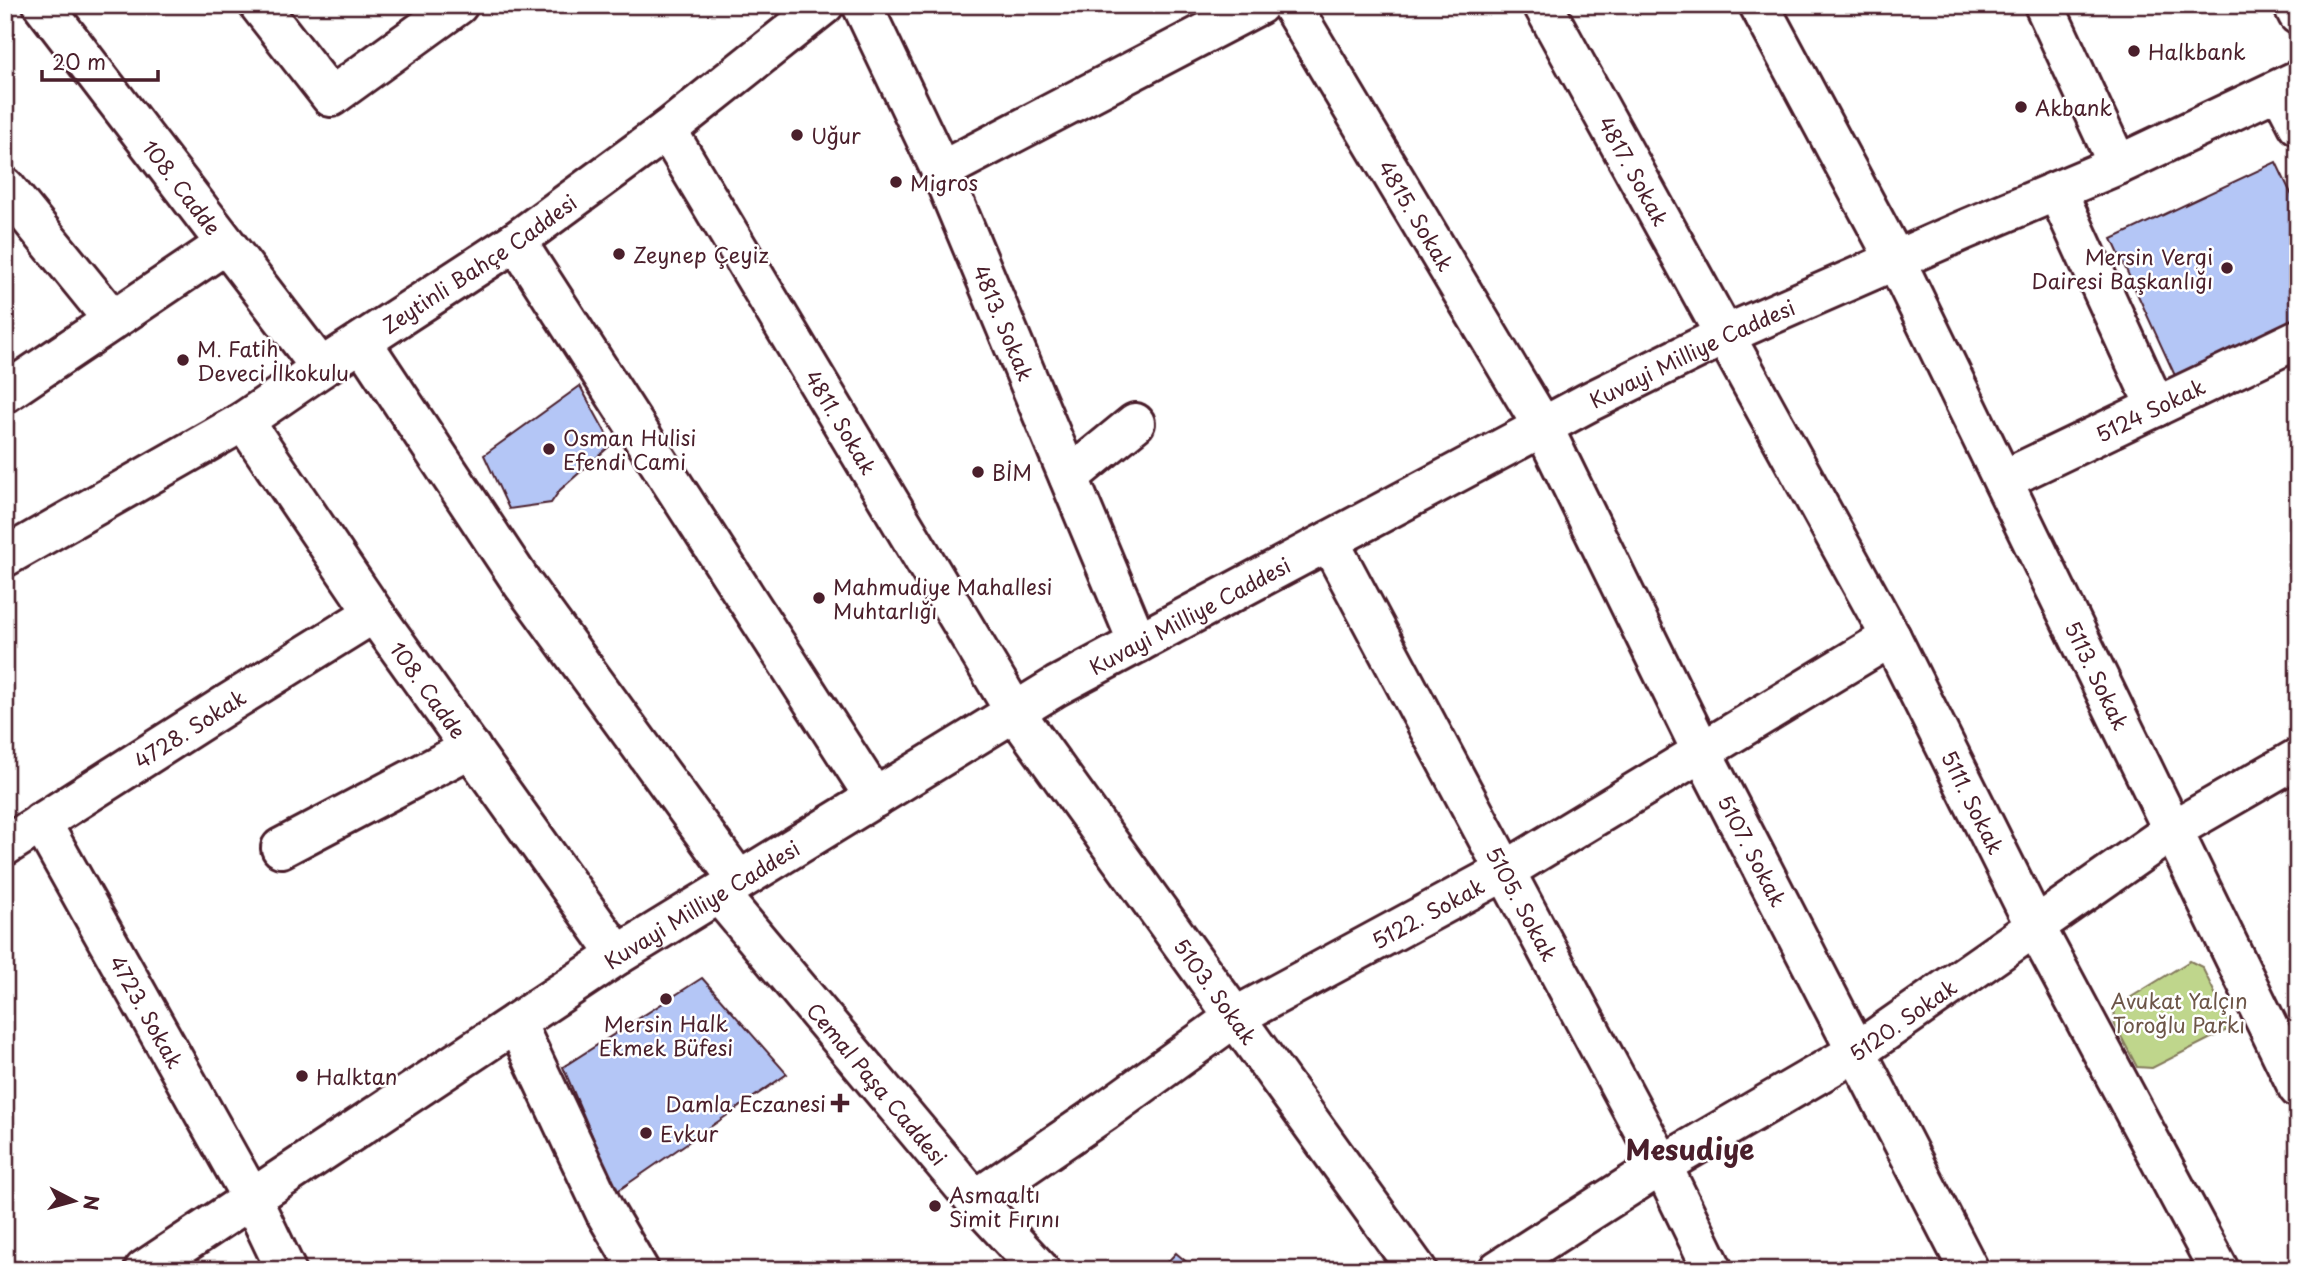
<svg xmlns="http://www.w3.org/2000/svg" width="2303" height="1275" font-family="'Playpen Sans',sans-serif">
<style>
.green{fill:#bfd68c;stroke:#847a5c;stroke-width:2}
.building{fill:#b4c6f6;stroke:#4a1f2b;stroke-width:2}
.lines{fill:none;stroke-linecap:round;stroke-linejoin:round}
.minor-casing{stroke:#4a1f2b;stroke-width:44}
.minor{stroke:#fff;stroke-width:38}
.poi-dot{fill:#4a1f2b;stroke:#fff;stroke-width:2.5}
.labels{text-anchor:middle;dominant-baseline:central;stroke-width:5;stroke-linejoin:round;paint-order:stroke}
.poi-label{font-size:21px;fill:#4a1f2b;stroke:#fff;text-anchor:start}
.street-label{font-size:21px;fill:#4a1f2b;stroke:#fff}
.park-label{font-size:21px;fill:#6d5648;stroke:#fff}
.district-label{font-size:28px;font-weight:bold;fill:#4a1f2b;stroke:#fff}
</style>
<rect width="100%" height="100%" fill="#fff"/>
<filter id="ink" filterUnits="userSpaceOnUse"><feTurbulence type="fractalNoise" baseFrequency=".0143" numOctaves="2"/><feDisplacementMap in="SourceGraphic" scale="14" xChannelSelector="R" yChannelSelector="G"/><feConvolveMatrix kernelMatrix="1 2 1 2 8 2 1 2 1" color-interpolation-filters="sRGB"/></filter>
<g filter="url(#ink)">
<polygon class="green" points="2190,961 2202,967 2229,1022 2227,1030 2152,1068 2137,1067 2114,1023 2115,1007"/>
<g class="building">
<polygon points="2276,162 2298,208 2298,324 2177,380 2112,239"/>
<polygon points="580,386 612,444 560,490 551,503 509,509 484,455"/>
<polygon points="702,978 787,1074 616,1192 563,1067"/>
<polygon points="1176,1253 1196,1270 1160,1270"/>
</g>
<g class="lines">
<g class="minor-casing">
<g id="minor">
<path id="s1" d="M43 5 321 368"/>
<polyline points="259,5 331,97 458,5"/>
<path id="s2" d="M862 5 941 171 1138 643"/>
<path id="s3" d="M1291 5 1543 427 1702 752 1969 1270"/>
<path id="s4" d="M1543 5 1891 637 2036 928 2219 1270"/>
<path id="s5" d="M1759 5 1896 261 2298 1088"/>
<polyline points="2044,5 2118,165"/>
<polyline points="2293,5 2298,15"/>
<polyline points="2280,90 2298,125"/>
<path id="s6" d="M667 130 1015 712 1417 1270"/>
<polyline points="941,171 1259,5"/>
<polyline points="5,187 113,320"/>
<polyline points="2057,191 2156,407"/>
<polyline points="516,241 875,798"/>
<polyline points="362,342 522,583 739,881"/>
<polyline points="5,393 226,244"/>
<path id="s7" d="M244 421 374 613 618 955"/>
<polyline points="1069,477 1135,423"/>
<path id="s8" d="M2003 480 2298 339"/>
<path id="s9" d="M1329 541 1662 1165 1713 1270"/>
<path id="s10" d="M5 557 244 421 321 368 516 241 667 130 824 5"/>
<path id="s11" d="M41 822 252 1199 286 1270"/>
<path id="s12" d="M5 846 229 703 374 613"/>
<polyline points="281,848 471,748"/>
<path id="s13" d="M719 894 975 1200 1040 1270"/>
<polyline points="516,1023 605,1212 639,1270"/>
<path id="s14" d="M975 1200 1105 1111 1235 1017 1505 871 1891 637"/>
<path id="s15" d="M144 1270 618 955 1057 686 1589 402 1725 335 1964 230 2118 165 2298 80"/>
<path id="s16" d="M1498 1270 1662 1165 1856 1052 2173 830 2298 758"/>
</g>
</g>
<use href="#minor" class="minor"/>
</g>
</g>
<g class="poi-dot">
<circle cx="2134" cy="51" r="7"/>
<circle cx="2021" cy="107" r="7"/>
<circle cx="797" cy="135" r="7"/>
<circle cx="896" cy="182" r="7"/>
<circle cx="619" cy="254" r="7"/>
<circle cx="2227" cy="268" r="7"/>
<circle cx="183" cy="360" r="7"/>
<circle cx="549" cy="449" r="7"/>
<circle cx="978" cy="472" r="7"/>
<circle cx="819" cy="598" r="7"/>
<circle cx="666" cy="999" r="7"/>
<circle cx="302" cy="1076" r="7"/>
<path d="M836.5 1092.5h7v7h7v7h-7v7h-7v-7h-7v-7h7z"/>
<circle cx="646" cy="1133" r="7"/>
<circle cx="935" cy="1206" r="7"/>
</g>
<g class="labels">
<g class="poi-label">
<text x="2148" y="51">Halkbank</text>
<text x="2035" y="107">Akbank</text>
<text x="811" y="135">Uğur</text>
<text x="910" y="182">Migros</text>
<text x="633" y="254">Zeynep Çeyiz</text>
<text x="2213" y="256" text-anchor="end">Mersin Vergi<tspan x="2213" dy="24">Dairesi Başkanlığı</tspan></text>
<text x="197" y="348">M. Fatih<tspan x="197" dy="24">Deveci İlkokulu</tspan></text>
<text x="563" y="437">Osman Hulisi<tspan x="563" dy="24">Efendi Cami</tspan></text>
<text x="992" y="472">BİM</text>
<text x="833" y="586">Mahmudiye Mahallesi<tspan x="833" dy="24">Muhtarlığı</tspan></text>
<text x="666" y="1023" text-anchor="middle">Mersin Halk<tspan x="666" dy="24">Ekmek Büfesi</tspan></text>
<text x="316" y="1076">Halktan</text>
<text x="826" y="1103" text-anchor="end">Damla Eczanesi</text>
<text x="660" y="1133">Evkur</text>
<text x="949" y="1194">Asmaaltı<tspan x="949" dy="24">Simit Fırını</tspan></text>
</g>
<g class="street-label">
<text stroke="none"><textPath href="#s4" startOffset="189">4817. Sokak</textPath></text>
<text stroke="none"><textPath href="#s1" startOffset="229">108. Cadde</textPath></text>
<text stroke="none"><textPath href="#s3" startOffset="245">4815. Sokak</textPath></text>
<text stroke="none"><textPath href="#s10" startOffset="558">Zeytinli Bahçe Caddesi</textPath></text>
<text stroke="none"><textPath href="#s2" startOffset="348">4813. Sokak</textPath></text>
<text stroke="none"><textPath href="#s15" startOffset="1801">Kuvayi Milliye Caddesi</textPath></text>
<text stroke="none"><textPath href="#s8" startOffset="163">5124 Sokak</textPath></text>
<text stroke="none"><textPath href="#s6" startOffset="340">4811. Sokak</textPath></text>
<text stroke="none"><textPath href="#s15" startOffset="1234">Kuvayi Milliye Caddesi</textPath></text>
<text stroke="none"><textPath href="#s5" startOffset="751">5113. Sokak</textPath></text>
<text stroke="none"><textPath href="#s7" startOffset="326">108. Cadde</textPath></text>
<text stroke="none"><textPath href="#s12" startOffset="219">4728. Sokak</textPath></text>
<text stroke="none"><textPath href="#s4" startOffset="906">5111. Sokak</textPath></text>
<text stroke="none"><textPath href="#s3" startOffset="964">5107. Sokak</textPath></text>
<text stroke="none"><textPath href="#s15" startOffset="667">Kuvayi Milliye Caddesi</textPath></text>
<text stroke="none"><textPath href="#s9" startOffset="411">5105. Sokak</textPath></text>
<text stroke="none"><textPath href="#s14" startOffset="537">5122. Sokak</textPath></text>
<text stroke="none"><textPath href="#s6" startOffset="1022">5103. Sokak</textPath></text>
<text stroke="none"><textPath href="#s11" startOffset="217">4723. Sokak</textPath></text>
<text stroke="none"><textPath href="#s16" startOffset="476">5120. Sokak</textPath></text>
<text stroke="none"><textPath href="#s13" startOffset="247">Cemal Paşa Caddesi</textPath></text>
</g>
<g class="park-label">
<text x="2179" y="1000">Avukat Yalçın<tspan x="2179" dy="24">Toroğlu Parkı</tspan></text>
</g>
<g class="district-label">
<text x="1690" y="1148">Mesudiye</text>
</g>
</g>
<rect width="2303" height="1275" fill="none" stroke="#fff" stroke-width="28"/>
<rect x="14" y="14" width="2275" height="1247" fill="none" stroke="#4a1f2b" stroke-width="2.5" filter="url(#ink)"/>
<g transform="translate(74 1201) rotate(96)" stroke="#ffffff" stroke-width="5" paint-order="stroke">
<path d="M0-5L12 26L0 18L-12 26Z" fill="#4a1f2b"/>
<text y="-10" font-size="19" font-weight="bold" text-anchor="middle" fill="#4a1f2b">N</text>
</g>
<path d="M42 70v10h116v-10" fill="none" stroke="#4a1f2b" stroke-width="3.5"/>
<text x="52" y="70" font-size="21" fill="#4a1f2b" stroke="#ffffff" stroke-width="5" paint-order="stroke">20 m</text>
</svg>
